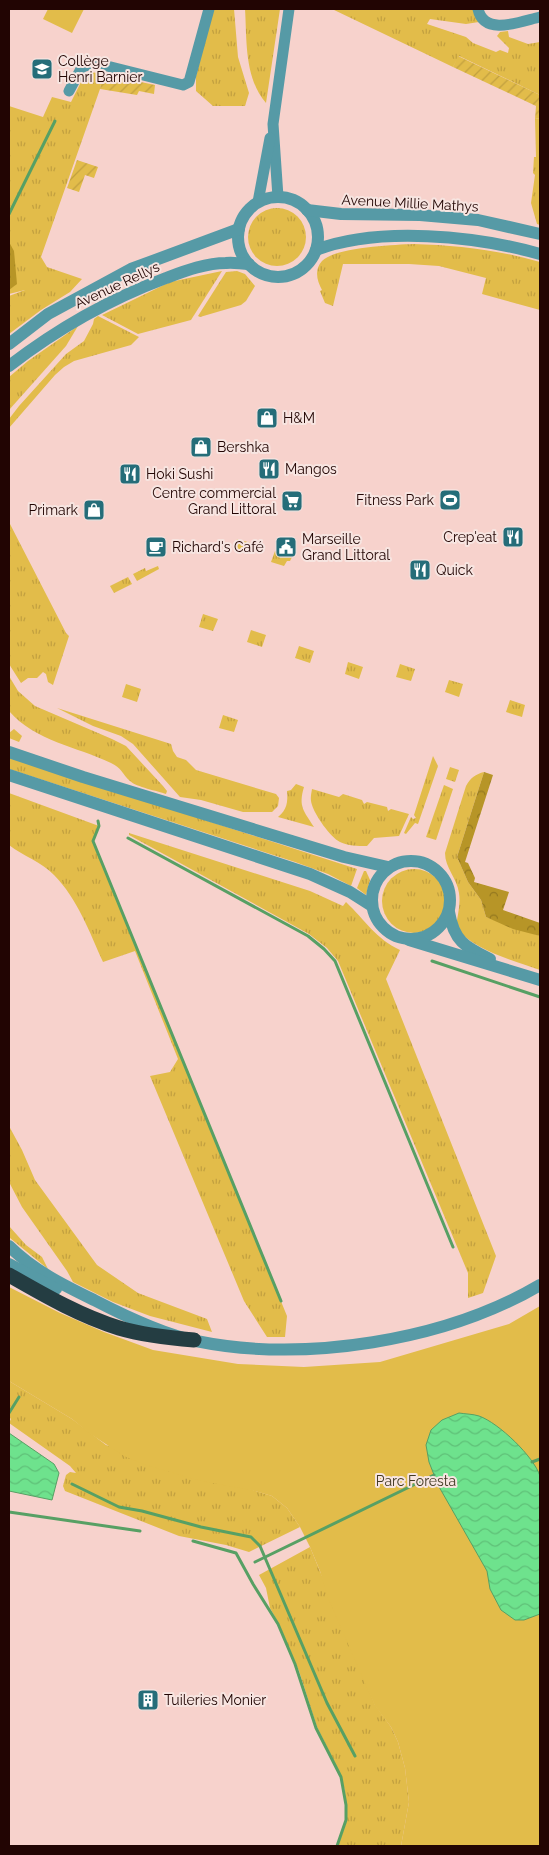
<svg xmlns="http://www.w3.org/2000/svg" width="549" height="1855" font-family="Raleway,sans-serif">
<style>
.grass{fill:url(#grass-tufts)}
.forest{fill:url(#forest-crowns)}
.park{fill:#e2bc4a}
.garden{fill:url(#garden-furrows)}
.water{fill:url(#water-waves);stroke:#57a064}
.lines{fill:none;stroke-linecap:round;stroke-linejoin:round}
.stream{stroke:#57a064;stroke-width:3}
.minor{stroke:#569aa6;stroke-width:11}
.tertiary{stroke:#569aa6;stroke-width:12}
.motorway{stroke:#243d42;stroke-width:15}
.labels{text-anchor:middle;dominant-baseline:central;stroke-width:4;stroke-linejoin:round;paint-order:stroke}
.poi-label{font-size:14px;fill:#220503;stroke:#f7e5e1;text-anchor:start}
.street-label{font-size:14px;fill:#220503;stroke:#f7e5e1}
.park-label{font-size:14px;fill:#423923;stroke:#f7e5e1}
</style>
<defs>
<pattern id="grass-tufts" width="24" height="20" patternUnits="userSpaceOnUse" patternTransform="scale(1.25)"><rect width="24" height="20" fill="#e2bc4a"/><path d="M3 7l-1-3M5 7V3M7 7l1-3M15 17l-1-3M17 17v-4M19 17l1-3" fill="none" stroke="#c2a03f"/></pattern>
<pattern id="forest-crowns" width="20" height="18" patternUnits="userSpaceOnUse" patternTransform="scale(1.25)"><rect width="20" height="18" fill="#b79527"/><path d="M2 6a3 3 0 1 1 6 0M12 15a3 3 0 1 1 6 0" fill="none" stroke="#94781f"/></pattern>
<pattern id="garden-furrows" width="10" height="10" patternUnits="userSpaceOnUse" patternTransform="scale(1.25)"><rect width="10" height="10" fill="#e2bc4a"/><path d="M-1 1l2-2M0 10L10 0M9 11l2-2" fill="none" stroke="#c2a03f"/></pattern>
<pattern id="water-waves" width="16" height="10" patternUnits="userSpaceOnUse" patternTransform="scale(1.25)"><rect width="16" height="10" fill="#6ee28d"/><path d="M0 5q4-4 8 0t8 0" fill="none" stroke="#5fc078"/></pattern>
</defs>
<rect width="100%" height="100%" fill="#f7d2cc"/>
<g class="grass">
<polygon points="213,9 234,9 238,57 249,93 245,106 213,106 196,91 196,76"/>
<path d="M245 9H280L266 103C244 77 247 40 245 9Z"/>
<polygon points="332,9 473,9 479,22 466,24 430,19 427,24 466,37 473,43 496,52 500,50 508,53 509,48 497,36 500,32 508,31 509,37 528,44 540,42 540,95 459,56 453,67"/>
<polygon points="91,72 103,74 100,89 41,257 47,267 82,279 70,292 41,310 9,334 9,296 25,290 9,294 9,106 43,117 52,97 71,102 85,74"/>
<polygon points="540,118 540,225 537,224 531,203 535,175 533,173 534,157 536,157 535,119"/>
<circle cx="277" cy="237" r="29"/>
<path d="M413 244C456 245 499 250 540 262V310L482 294 486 278 439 266 409 264H343L333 306 325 303 320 291 322 290C317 281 314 270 322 261 336 247 393 245 413 244Z"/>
<polygon points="222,271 191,320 138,334 102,315 170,282"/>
<polygon points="237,271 245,274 255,286 246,301 241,305 200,317 198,316 226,272"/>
<polygon points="98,316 139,337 131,345 74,361 64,367 55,375 9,428 9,419 19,406 66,354 84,341 93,324 94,319"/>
<polygon points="78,326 66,346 9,410 9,377 28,361"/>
<polygon points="10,524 66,633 69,636 53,685 48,682 46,674 43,672 37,678 28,678 21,683 9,664"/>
<polygon points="237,539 251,543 247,553 233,549"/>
<polygon points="275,551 292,557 290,561 287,561 284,566 271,562"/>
<polygon points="158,566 159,569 137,581 133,574 145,568 146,571"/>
<polygon points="128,577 132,584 114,593 110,586"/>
<polygon points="203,614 218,619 213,631 199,627"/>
<polygon points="251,630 266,635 262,647 247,642"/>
<polygon points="299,646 314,651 310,663 295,658"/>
<polygon points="348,662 363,667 359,679 345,674"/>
<polygon points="400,664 415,669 411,681 396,677"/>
<path d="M9 676 18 691 35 706 112 739 126 746 163 786 167 791 166 794C158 791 136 787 130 781 122 774 122 768 111 763 76 746 36 742 9 711Z"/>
<polygon points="449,680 463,684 459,697 445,692"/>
<polygon points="126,684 141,689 137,702 122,697"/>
<polygon points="510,700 525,705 522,717 506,712"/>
<polygon points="57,708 171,744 173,751 177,757 186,760 196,770 276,794 279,798 278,806 272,812 243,812 201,800 180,797 133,744 121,736 93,726"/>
<polygon points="223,715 238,720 234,732 219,728"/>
<polygon points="14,729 22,736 19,742 9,738 9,733"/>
<polygon points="433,756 438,766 418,824 415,823 406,834 404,833 411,817 413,819 416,818 414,815"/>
<polygon points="9,757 357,869 351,886 328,874 295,862 9,769"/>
<polygon points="450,767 459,770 455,782 446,779"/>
<path d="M484 772 457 857 468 882 481 900 486 917 540 936V970C514 961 474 950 456 928 457 916 461 905 459 893 457 878 445 868 445 853L466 786C470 778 476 774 484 772Z"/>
<path d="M296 784 304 787C298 807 304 811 314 827L278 817C287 810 288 802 287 791L291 790Z"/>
<polygon points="444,785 453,789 436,840 426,837"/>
<path d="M312 789 339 797 343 794 362 800 364 804 367 802 387 807 388 811 391 809 409 814 399 836 374 838 367 846C357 846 348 846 340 842 330 837 315 815 312 805 310 799 311 795 312 789Z"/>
<path d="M9 793 99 826 93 841 287 1316 285 1337H267L244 1301 150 1076 170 1072 178 1059 135 951 103 962C90 933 77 898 54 875 42 862 23 856 9 845Z"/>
<path d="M129 833 310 891 343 906 346 902C365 920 376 939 400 950L386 979 496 1256 483 1293 468 1298V1273L338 961 327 948 309 934 129 835Z"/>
<circle cx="414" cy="901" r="32"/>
<polygon points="364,871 366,871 370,880 366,895 357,888"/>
<polygon points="9,1126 22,1150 35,1180 97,1265 138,1293 207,1319 212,1332 150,1316 113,1302 73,1282 67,1271 22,1207 9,1182"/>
<polygon points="9,1226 26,1245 42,1257 48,1269 10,1238 9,1236"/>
<polygon points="9,1381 72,1419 106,1445 272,1496 287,1508 300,1527 249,1552 226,1545 179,1536 65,1491 63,1486 66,1475 70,1472 76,1473 70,1466 9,1423 11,1419 9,1417"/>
<polygon points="310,1547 375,1705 391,1727 398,1742 405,1768 409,1802 401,1846 338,1846 347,1820 345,1791 340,1773 317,1727 299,1671 279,1624 270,1608 266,1588 259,1575"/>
</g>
<g class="forest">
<polygon points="9,242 14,251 17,284 9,290"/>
<polygon points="484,772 493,775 465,862 468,863 475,878 474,882 509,892 503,910 540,923 540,936 513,929 486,917 481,900 468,882 457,857"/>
</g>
<g class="park">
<polygon points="48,9 84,9 72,33 43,19"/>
<polygon points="9,1287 60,1313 104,1332 153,1350 238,1364 304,1367 380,1362 509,1324 540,1306 540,1846 401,1846 409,1802 405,1768 398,1742 391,1727 375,1706 328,1598 320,1571 310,1547 300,1527 287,1508 272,1496 251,1490 201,1481 146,1465 124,1456 89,1433 72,1419 9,1381"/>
</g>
<g class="garden">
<polygon points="458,56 540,95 540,118 535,119 536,106 453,67"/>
<polygon points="103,74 155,85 154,94 139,91 137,95 100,89"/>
<polygon points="77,160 98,167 94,178 85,175 79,192 67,188"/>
</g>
<g class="water">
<path d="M459 1413C465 1414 473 1414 479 1416 499 1423 534 1457 540 1476V1614L524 1620H515L501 1610 490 1589 487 1571 438 1485 429 1462 426 1445 431 1430 442 1420Z"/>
<polygon points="9,1433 54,1464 59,1473 52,1500 9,1491"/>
</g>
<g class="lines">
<g class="stream">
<polyline points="9,214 55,121"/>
<polyline points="98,821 99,826 93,841 281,1301"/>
<polyline points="128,838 308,936 324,949 335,961 453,1247"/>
<polyline points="432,961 540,997"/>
<polyline points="9,1413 19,1397"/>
<polyline points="532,1462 540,1459"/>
<polyline points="72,1484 119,1507 142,1511 201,1527 251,1537 260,1546 327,1703 355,1756"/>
<polyline points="9,1512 140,1531"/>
<polyline points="193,1541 236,1553 253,1584 278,1624 295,1664 316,1728 341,1777 346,1805 346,1820 337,1846"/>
<polyline points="255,1562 434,1475"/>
</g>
<g class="minor">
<path d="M478 9C484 37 522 21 540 17"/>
<polyline points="69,91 82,67 95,63 183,85 189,82 209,9"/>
<polyline points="278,197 273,124 289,9"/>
<polyline points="258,202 270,138"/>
</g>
<g class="tertiary">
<circle cx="278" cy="237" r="40"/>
<polyline points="307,210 341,214 420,215 478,220 540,234"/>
<path d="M316 250C379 226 476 236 540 254"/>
<polyline points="9,344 48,314 131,269 239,229"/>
<path d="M9 366C57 329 110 299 166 278 185 271 206 263 226 263 234 262 241 264 249 264"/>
<polyline points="9,752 83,777 344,857 388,867"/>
<polyline points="9,775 310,874 350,892 372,906"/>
<circle cx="411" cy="900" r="39"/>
<path d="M449 912C454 942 466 947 490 959"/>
<polyline points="409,940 540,980"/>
<path d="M9 1246C33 1270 63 1285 94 1300 125 1316 162 1334 196 1341 304 1363 445 1341 540 1285"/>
<polyline points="9,1264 56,1289"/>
</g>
<path class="motorway" d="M9 1275C44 1295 80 1316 119 1328 143 1335 169 1338 194 1340"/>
</g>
<defs>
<g id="school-square" transform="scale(1.125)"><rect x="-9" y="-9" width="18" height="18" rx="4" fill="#256d79" stroke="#f7e5e1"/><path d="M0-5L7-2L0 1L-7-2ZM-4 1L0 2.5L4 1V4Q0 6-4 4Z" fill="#fff"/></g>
<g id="shop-square" transform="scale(1.125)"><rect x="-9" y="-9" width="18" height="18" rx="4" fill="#256d79" stroke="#f7e5e1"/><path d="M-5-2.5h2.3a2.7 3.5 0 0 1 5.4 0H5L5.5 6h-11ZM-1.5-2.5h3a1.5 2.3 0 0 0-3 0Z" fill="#fff"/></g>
<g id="restaurant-square" transform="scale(1.125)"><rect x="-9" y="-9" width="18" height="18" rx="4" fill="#256d79" stroke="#f7e5e1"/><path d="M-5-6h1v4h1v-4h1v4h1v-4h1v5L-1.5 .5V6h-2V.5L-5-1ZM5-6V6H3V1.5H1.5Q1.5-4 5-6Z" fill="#fff"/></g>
<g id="stadium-square" transform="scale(1.125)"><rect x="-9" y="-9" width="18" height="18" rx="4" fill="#256d79" stroke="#f7e5e1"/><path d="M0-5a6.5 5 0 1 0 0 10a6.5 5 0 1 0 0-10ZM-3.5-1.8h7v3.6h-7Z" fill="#fff"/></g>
<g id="supermarket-square" transform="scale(1.125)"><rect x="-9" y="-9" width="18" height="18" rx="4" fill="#256d79" stroke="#f7e5e1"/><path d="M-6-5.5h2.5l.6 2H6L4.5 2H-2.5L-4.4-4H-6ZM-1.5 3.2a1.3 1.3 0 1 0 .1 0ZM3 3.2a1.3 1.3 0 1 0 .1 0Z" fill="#fff"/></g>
<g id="cafe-square" transform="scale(1.125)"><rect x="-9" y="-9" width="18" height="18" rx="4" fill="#256d79" stroke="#f7e5e1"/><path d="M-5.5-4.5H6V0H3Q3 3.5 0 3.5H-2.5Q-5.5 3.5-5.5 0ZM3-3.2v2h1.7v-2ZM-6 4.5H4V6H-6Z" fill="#fff"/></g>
<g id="civic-square" transform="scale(1.125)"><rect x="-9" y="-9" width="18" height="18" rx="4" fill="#256d79" stroke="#f7e5e1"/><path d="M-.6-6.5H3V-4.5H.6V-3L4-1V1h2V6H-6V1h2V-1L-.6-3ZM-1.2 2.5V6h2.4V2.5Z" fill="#fff"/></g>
<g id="building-square" transform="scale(1.125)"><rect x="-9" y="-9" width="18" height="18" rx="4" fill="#256d79" stroke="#f7e5e1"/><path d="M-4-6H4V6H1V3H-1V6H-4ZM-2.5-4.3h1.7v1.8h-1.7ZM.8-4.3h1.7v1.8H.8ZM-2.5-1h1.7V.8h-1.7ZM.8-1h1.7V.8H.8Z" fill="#fff"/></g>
</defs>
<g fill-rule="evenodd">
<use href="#school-square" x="42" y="69"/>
<use href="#shop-square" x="267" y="418"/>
<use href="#shop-square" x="201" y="447"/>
<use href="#restaurant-square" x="269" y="469"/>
<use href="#restaurant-square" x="130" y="474"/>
<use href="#stadium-square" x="450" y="500"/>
<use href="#supermarket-square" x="292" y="501"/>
<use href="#shop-square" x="94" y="510"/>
<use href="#restaurant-square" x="513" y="537"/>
<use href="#cafe-square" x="156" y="547"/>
<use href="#civic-square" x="286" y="547"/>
<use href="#restaurant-square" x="420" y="570"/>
<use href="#building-square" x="148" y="1700"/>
</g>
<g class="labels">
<g class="poi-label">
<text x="58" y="61">Collège<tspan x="58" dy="16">Henri Barnier</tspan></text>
<text x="283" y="418">H&amp;M</text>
<text x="217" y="447">Bershka</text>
<text x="285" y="469">Mangos</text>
<text x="146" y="474">Hoki Sushi</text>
<text x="276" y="493" text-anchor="end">Centre commercial<tspan x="276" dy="16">Grand Littoral</tspan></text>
<text x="434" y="500" text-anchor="end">Fitness Park</text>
<text x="78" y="510" text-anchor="end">Primark</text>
<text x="497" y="537" text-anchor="end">Crep'eat</text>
<text x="302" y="539">Marseille<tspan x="302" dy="16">Grand Littoral</tspan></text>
<text x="172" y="547">Richard's Café</text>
<text x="436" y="570">Quick</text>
<text x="164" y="1700">Tuileries Monier</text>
</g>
<g class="street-label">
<text transform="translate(410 203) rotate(3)">Avenue Millie Mathys</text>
<text transform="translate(117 285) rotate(-25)">Avenue Rellys</text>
</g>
<g class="park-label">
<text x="416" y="1481">Parc Foresta</text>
</g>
</g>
<rect width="549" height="1855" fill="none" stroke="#220503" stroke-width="20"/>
</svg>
